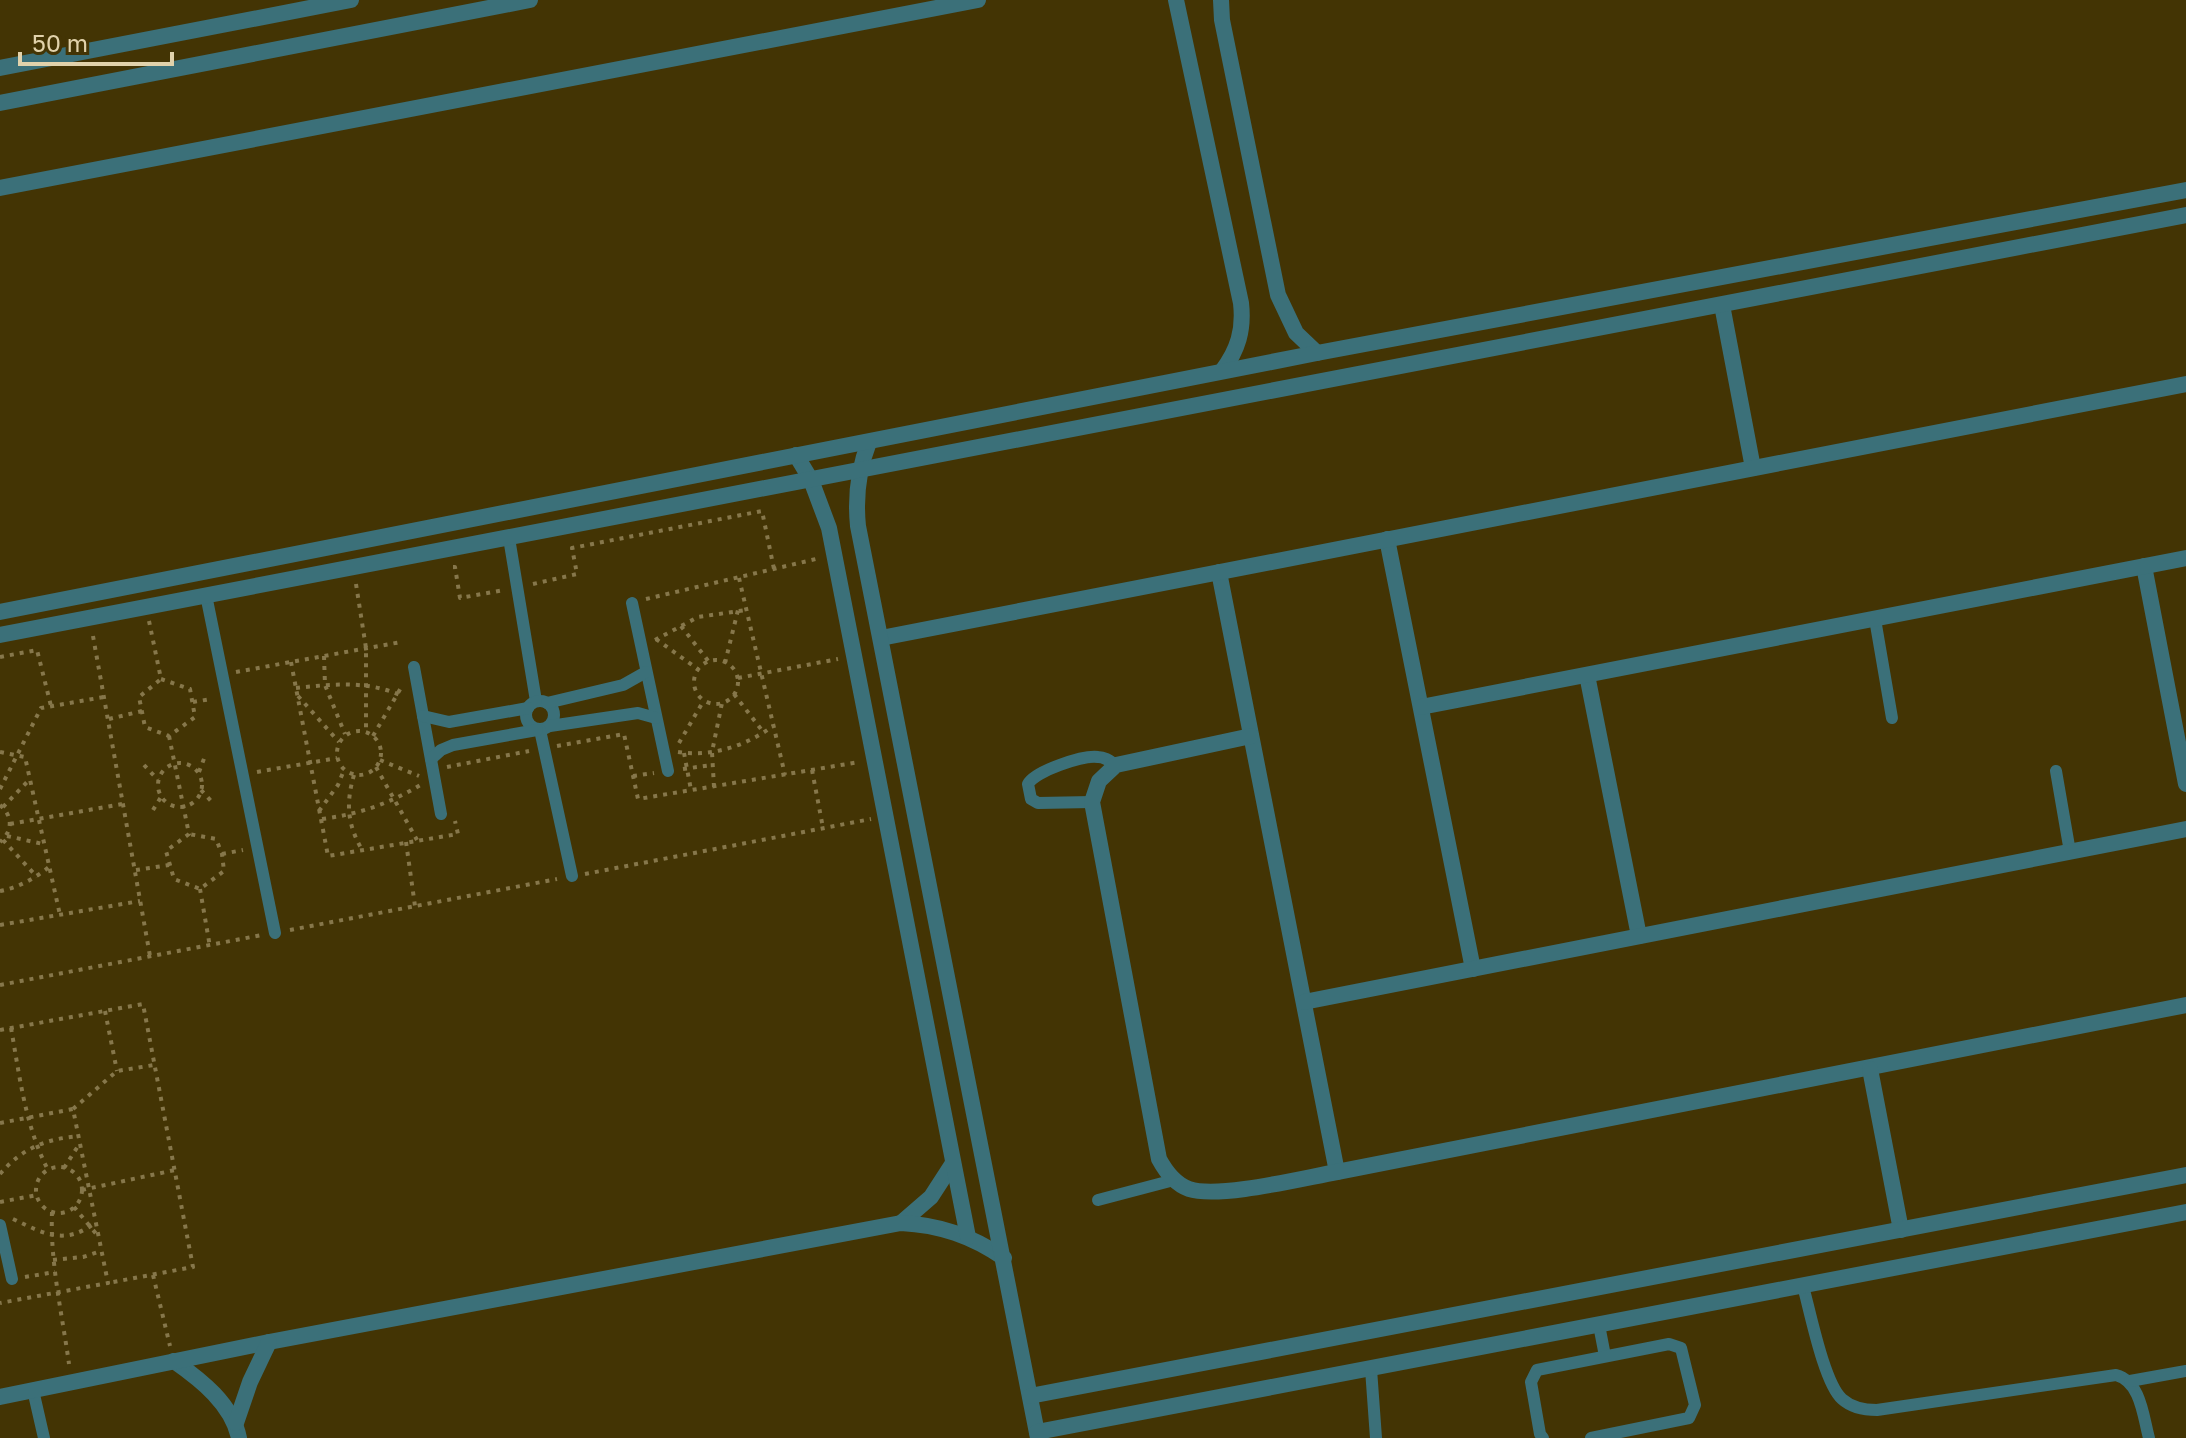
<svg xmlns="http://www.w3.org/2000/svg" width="2186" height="1438" font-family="'Golos Text',sans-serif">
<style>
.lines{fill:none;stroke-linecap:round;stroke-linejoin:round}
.path{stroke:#86774b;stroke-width:4;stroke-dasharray:4 6;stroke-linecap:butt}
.service{stroke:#3b7079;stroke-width:12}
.minor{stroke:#3b7079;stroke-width:16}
.tertiary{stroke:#3b7079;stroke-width:16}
</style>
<rect width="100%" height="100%" fill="#433404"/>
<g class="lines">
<g class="path">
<polyline points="453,567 455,567 460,598 504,590"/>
<polyline points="739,578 785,775"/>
<polyline points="356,584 366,648 366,731"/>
<polyline points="533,584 577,574 572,548 762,511 774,569"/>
<polyline points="646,599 816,559"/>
<polyline points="149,621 161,679"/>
<polyline points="681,626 709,662"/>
<polyline points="93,636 150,956"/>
<polyline points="656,639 699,670"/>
<polyline points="655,640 698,617 746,610"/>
<polyline points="324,656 325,685 345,734"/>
<polyline points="0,657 37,650 51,706"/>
<circle cx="716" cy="682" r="22"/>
<polyline points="291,662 328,856 458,834 455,821"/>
<polyline points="725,663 738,610"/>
<polyline points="236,672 401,642"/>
<polyline points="738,678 838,659"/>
<polygon points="161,679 190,689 195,717 169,736 145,727 139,697"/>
<path d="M296 688C333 684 370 680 404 697"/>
<polyline points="734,694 764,733"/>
<polyline points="298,696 339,742"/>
<polyline points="193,702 211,699"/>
<polyline points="109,719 142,711"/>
<circle cx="359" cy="753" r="22"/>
<polyline points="169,736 189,834 166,851 174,879 200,889 224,871 222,854 216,839 189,834"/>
<polyline points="373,736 402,686"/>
<polyline points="679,743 704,700"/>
<polyline points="557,746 624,734 638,799 859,762"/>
<polyline points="0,752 25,757 60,915"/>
<path d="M678 752C712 757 746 746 773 726"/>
<polyline points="684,753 691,790"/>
<polyline points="380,760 419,776"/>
<circle cx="180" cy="785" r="22"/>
<polyline points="144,765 158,780"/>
<polyline points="376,767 417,840"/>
<polyline points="447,767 529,751"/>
<polyline points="683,769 712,765"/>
<polyline points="812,770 823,828"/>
<polyline points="199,772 205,756"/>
<polyline points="257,772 337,758"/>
<path d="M354 775C346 802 347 823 361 848"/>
<polyline points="633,776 654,773"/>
<polyline points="714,787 712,752 722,703"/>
<polyline points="0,789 41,708 104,697"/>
<polyline points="201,790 212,802"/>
<path d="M0 805C13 816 13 831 0 842"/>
<polyline points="3,807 29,780"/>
<polyline points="153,810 161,797"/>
<polyline points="319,811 338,785 344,770"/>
<path d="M322 819C359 814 389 804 422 784"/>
<polyline points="10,824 122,804"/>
<polyline points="7,836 43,844"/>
<polyline points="3,840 37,877"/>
<polyline points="406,842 415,906"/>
<polyline points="222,854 243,850"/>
<polyline points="136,870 169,865"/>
<polyline points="585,874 871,819"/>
<polyline points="200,889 210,947"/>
<path d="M0 891C18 888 35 878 49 867"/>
<polyline points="0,925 140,901"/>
<polyline points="290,930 557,879"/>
<polyline points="0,985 262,935"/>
<polyline points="105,1011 117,1071"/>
<path d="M11 1028C20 1078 25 1125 48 1170"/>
<polyline points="0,1030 143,1004 193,1267 108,1283"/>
<polyline points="73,1109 117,1071 154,1065"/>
<polyline points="0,1123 73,1109 108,1283 0,1303"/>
<circle cx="59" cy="1190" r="23"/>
<polyline points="64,1168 80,1143"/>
<path d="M0 1174C22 1148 46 1139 79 1136"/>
<polyline points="82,1190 175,1170"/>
<polyline points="0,1202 37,1195"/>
<polyline points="74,1207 98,1236"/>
<path d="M52 1212C50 1263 62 1313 69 1364"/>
<path d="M13 1219C45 1234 65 1246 96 1222"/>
<polyline points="53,1260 83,1257 101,1251"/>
<polyline points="153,1275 170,1346"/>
<polyline points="25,1277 55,1272"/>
</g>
<g class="service">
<polyline points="509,538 536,701"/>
<polyline points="206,595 275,933"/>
<polyline points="632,603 668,771"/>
<polyline points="1875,619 1892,718"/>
<polyline points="414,667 441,814"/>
<circle cx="540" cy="715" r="14"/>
<polyline points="547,703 623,685 646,672"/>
<polyline points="423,716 449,722 528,708"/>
<polyline points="550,726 638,713 656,718"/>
<polyline points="540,730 572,876"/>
<polyline points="431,759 441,750 453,745 537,730"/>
<polyline points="2056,771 2070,852"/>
<path d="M1092 802 1038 803 1031 799 1028 784C1035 771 1083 755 1098 757 1105 757 1110 761 1116 765"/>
<polyline points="1098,1200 1174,1180"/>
<polyline points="0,1225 12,1279"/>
<path d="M1803 1286C1810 1311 1824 1383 1842 1399 1852 1408 1864 1410 1877 1410L2116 1375C2141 1382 2143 1416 2149 1438"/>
<polyline points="1599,1325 1605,1356"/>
<polyline points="1371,1369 1376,1438"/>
<polyline points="2130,1381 2186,1371"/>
<polyline points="33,1390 44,1438"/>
<polyline points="1543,1438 1540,1434 1531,1382 1537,1370 1669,1344 1681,1348 1695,1405 1689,1418 1591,1438"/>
</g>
<g class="minor">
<path d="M1176 0 1241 303C1244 330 1238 350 1222 371"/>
<polyline points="1221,0 1222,20 1278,295 1296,333 1317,353"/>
<polyline points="0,188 978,0"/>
<polyline points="1722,305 1753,468"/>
<polyline points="1387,539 1473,969"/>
<polyline points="2144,566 2186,784"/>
<polyline points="1219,572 1337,1172"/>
<polyline points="881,638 2186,384"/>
<polyline points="1587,675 1639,936"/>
<polyline points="1421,707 2186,558"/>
<path d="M1251 736 1116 765 1099 781 1092 802 1159 1159C1166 1172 1175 1184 1189 1189 1219 1199 1303 1178 1337 1172L2186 1005"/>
<polyline points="1304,1002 2186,829"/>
<polyline points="1870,1069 1901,1230"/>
<polyline points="901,1223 931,1197 953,1163"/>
<path d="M174 1361C201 1380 232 1404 239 1438"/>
<path d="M0 1397 269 1342 901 1223C940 1225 972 1236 1004 1258"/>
<polyline points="236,1423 250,1382 269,1342"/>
</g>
<g class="tertiary">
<polyline points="0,68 351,0"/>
<polyline points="0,103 530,0"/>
<path d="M869 442C858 470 855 496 858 526L1038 1438"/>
<polyline points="796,455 811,480 829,528 968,1237"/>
<polyline points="0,612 1317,353 2186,190"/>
<polyline points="0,635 2186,215"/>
<polyline points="1030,1396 2186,1175"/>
<polyline points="1037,1432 2186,1212"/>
</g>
</g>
<path d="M20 52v12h152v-12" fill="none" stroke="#e1d2ab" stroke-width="4"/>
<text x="32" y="52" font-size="24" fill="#e1d2ab" stroke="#433404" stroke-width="6" paint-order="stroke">50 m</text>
</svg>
